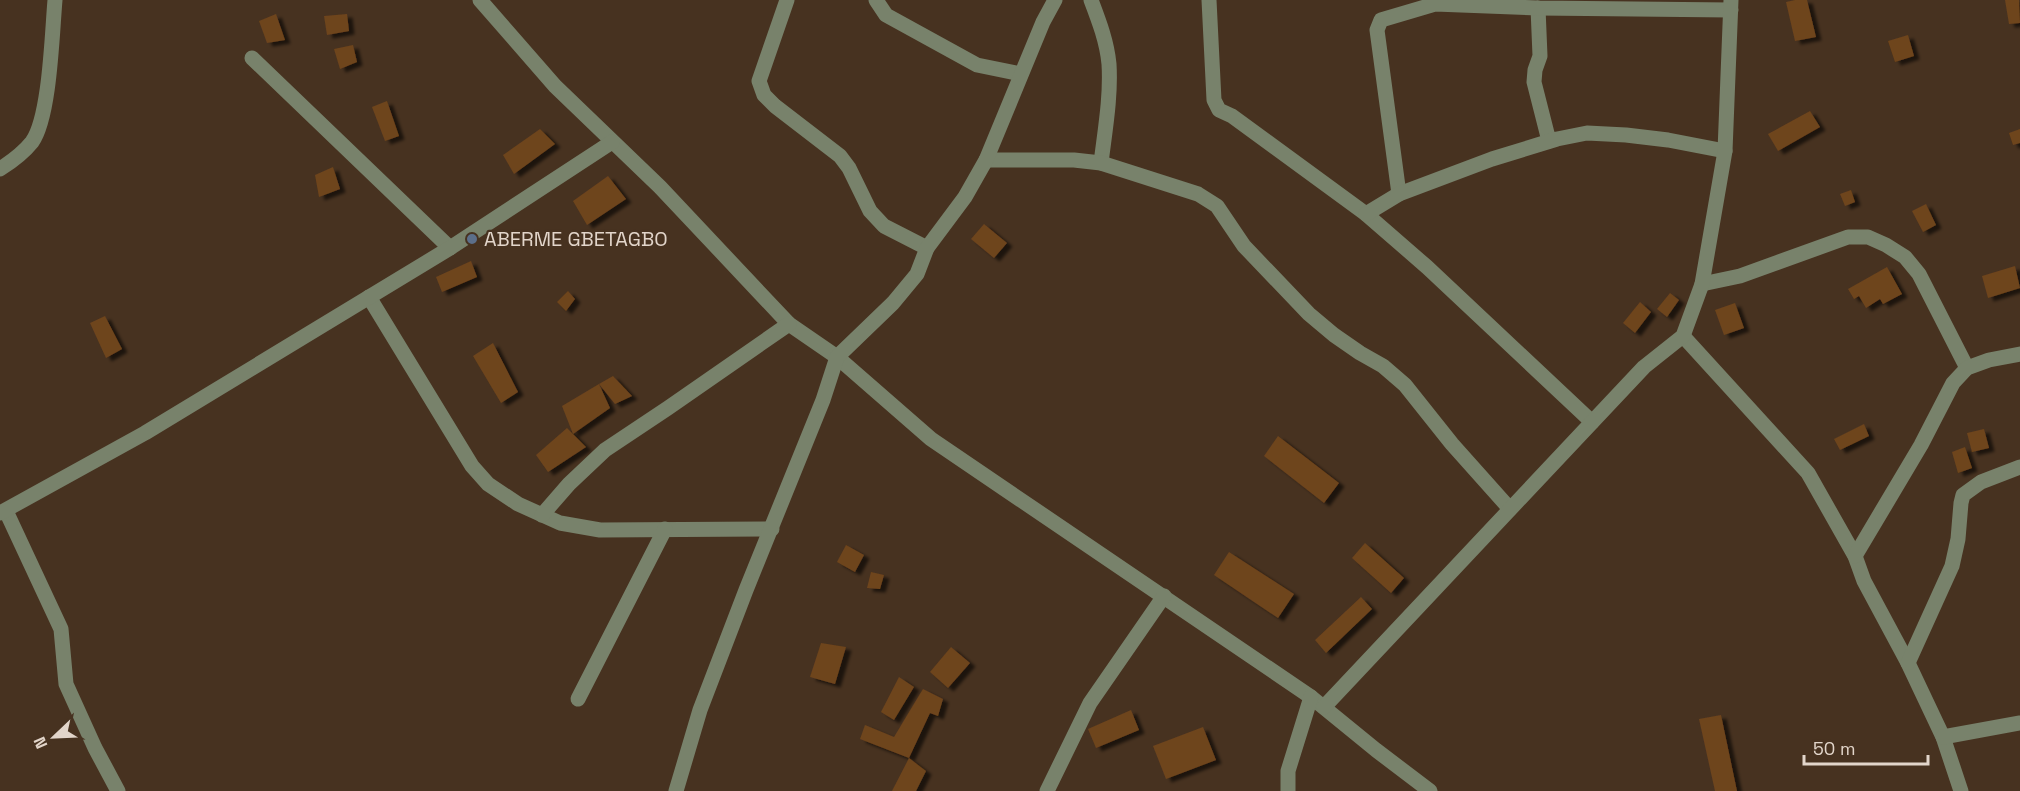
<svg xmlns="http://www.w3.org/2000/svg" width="2020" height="791" font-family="'Space Grotesk',sans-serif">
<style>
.building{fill:#6e441c;filter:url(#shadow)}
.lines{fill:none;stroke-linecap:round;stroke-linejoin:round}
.minor{stroke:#78826b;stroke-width:15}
.service-dot{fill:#5c6f8a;stroke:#473220;stroke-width:2}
.labels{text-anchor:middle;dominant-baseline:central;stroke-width:4.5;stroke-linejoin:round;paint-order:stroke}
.poi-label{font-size:20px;fill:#e2d5ca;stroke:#473220;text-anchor:start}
</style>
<defs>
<filter id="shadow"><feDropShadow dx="5.5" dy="3.5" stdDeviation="1.5" flood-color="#0009"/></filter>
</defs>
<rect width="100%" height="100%" fill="#473220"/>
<g class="building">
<polygon points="1795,0 1807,0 1816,37 1795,41 1786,2"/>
<polygon points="2005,0 2019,0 2020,23 2009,24"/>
<polygon points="276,14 285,40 267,43 259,21"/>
<polygon points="347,14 349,31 327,35 324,16"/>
<polygon points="1908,35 1914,56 1895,62 1888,41"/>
<polygon points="353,45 357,62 340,69 334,49"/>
<polygon points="387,101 399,136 385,141 372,107"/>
<polygon points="1810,111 1820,127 1778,151 1768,134"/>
<polygon points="540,129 555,144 514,174 503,155"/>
<polygon points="2020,129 2020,143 2013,145 2009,133"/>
<polygon points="333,167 340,189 319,197 315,175"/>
<polygon points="608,176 626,199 587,225 573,201"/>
<polygon points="1851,190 1855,202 1845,206 1840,194"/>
<polygon points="1926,204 1936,225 1923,232 1912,211"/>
<polygon points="984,224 1007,243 994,258 971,239"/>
<polygon points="471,261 477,277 442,292 436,277"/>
<polygon points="2015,266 2020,288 1988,298 1982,276"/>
<polygon points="1887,267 1902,294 1883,304 1880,299 1866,308 1859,296 1854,299 1848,289"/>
<polygon points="568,291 575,299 566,311 557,302"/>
<polygon points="1670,293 1679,300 1667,317 1657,309"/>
<polygon points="1640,302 1651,312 1635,333 1623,323"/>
<polygon points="1735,303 1744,328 1724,335 1715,310"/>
<polygon points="105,316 122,349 106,358 90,323"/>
<polygon points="493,343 518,392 501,403 473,356"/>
<polygon points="613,376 632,396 615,404 599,384"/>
<polygon points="599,384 610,408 573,434 562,406"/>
<polygon points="1864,424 1869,436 1840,450 1834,439"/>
<polygon points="567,428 586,447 548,472 536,455"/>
<polygon points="1984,429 1989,448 1972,452 1967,433"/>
<polygon points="1278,436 1339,483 1324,503 1264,456"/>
<polygon points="1965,447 1972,468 1958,473 1952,452"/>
<polygon points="1365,543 1404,578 1391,593 1352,558"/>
<polygon points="846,545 864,555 855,572 837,562"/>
<polygon points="1229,552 1294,594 1278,618 1214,575"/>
<polygon points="871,572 884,575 880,589 867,588"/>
<polygon points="1361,597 1372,609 1326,653 1315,640"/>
<polygon points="821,643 846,647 835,684 810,677"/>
<polygon points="951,647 970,663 948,688 930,672"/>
<polygon points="899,677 914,687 894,720 881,712"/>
<polygon points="923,689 943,699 938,716 930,713 909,758 860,739 865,725 894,737"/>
<polygon points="1131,710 1139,730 1096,748 1088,729"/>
<polygon points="1721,715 1737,791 1715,791 1699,719"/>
<polygon points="1203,727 1216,760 1166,779 1153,746"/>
<polygon points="909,758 926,771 916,791 892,791"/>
</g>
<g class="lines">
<g class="minor">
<polyline points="480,0 555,86 660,187 789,324 837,357 931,439 1311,697 1376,750 1430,791"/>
<polyline points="787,0 759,81 764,95 775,106 840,156 849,168 870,211 884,226 927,248"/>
<polyline points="876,0 886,15 977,65 1021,74"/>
<path d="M1091 0C1099 21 1107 42 1109 64 1111 97 1105 130 1101 163"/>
<polyline points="1209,0 1214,100 1219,110 1232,116 1366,214 1427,267 1592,422"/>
<polyline points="1538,8 1540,56 1535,70 1534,82 1549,141"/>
<polyline points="252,58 450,248"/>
<polyline points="986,160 1074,160 1101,163 1198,194 1217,206 1244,246 1309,314 1334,335 1360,353 1383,366 1405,385 1452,444 1510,509"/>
<path d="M0 169C11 162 24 152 32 142 50 117 52 33 55 0"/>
<polyline points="1399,194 1377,30 1381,20 1435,4 1538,8 1731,10"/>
<polyline points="1366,214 1399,194 1492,159 1557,139 1587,133 1626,135 1668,140 1725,151"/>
<polyline points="1702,284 1740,276 1848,237 1868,237 1886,245 1905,257 1919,274 1967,368"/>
<polyline points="369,297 472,466 488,484 518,504 560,523 600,530 772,529"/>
<polyline points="1683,336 1808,473 1855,556 1864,581 1908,663 1943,737 1961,791"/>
<polyline points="6,511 61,629 66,684 95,748 118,791"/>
<polyline points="0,513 145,433 450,248 612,142"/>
<polyline points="542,515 569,484 605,450 668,408 789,324"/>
<polyline points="1855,556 1921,445 1953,383 1967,368 1989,360 2020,354"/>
<polyline points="1908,663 1952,566 1958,539 1961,503 1963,495 1981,482 2020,467"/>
<polyline points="578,699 665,529"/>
<polyline points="1324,707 1644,367 1683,336 1702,284 1725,151 1731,0"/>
<polyline points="1943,737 2020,723"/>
<polyline points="676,791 700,710 746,590 823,400 837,357 893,303 917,274 927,248 965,197 986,160 1043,22 1055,0"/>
<polyline points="1047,791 1090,703 1164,596"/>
<polyline points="1288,791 1288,771 1311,697"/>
</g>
</g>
<circle class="service-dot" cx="472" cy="239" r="6"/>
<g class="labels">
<g class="poi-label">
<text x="484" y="239">ABERME GBETAGBO</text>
</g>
</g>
<g transform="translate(54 737) rotate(247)" stroke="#473220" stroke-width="4.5" paint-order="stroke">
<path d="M0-4.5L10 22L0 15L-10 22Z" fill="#e2d5ca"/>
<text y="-9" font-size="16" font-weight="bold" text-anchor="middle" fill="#e2d5ca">N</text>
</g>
<path d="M1804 755v9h124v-9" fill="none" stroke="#e2d5ca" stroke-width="3"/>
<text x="1813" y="755" font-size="18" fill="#e2d5ca" stroke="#473220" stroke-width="4.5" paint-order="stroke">50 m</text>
</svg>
